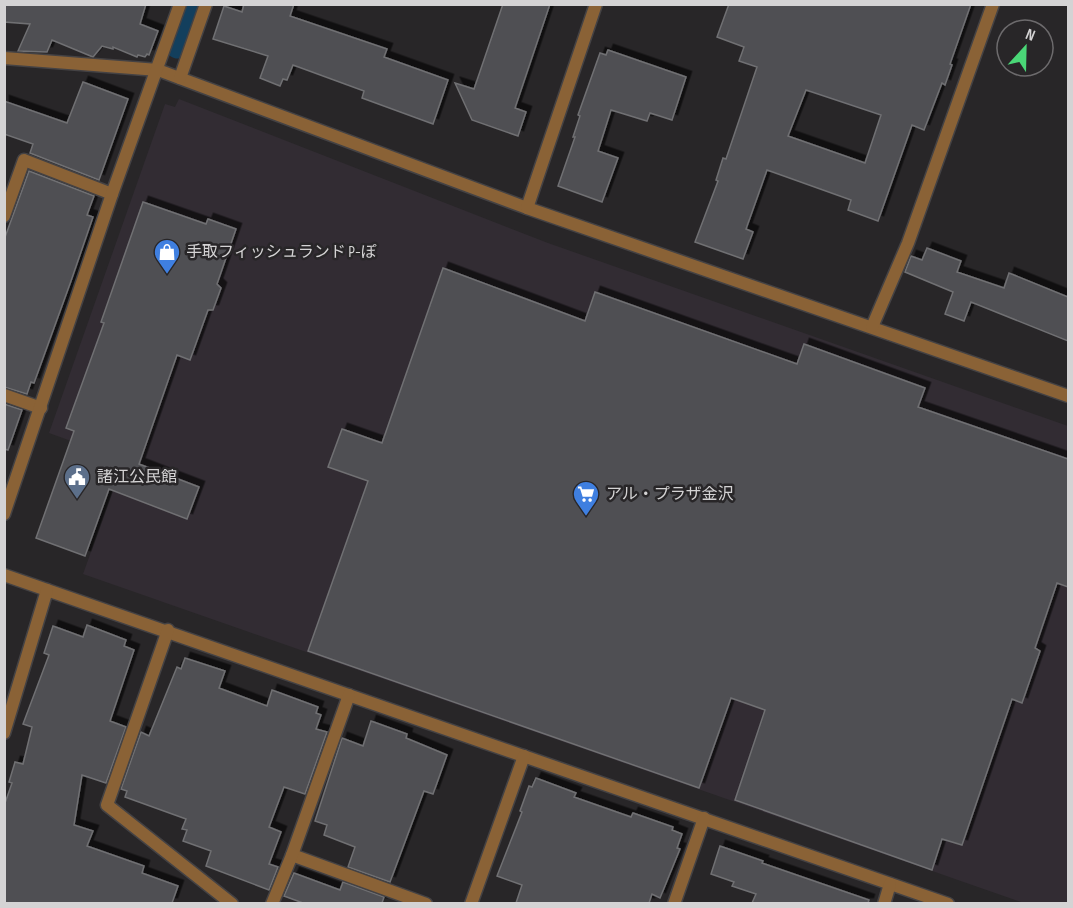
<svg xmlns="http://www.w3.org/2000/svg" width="1073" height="908" font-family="'Sofia Sans Condensed','Noto Sans JP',sans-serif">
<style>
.built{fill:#322c33}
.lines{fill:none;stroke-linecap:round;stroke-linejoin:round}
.canal{stroke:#133f5d;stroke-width:27}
.building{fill:#4f4f52;stroke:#707073;stroke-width:1.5;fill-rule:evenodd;filter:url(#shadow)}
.street-casing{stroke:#444244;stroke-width:15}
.street{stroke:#8a6236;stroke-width:12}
.labels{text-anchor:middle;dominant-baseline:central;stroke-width:5;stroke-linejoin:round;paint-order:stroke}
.poi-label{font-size:16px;fill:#d4d3d4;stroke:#282628;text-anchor:start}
</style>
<defs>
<filter id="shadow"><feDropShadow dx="5.5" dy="-5.5" stdDeviation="0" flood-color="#0009"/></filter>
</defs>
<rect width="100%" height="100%" fill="#282628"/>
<polygon class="built" points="179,99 548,243 1068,426 1068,903 1024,903 83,574 124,460 49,433 165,104 175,107"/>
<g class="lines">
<polyline class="canal" points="178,45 193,4"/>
</g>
<g class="building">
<polygon points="4,4 146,4 140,24 158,31 149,55 147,54 145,57 138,55 137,57 113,47 113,49 102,46 93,57 52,40 47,52 18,51 30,24 4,22"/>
<polygon points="244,4 294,4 290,16 387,49 384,57 448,80 433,124 362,98 364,91 293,65 287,80 283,79 280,86 260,78 268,56 213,39 224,6 242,12"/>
<polygon points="503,4 550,4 515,108 526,112 518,136 472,120 455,83 474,89"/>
<path d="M729 4H971L950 64 952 65 945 85 942 83 924 130 912 125 878 221 848 210 851 200 767 170 746 229 753 232 743 259 695 242 718 181 716 180 723 158 726 159 757 67 739 61 744 47 717 37ZM806 90 881 115 865 163 788 136Z"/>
<polygon points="608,50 686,77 672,120 650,113 647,121 611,110 598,151 618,158 602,202 558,186 575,137 573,137 580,116 578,115 600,53 606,55"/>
<polygon points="83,82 128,99 99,180 30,153 33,144 4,134 4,101 67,123"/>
<polygon points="29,171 94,196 87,215 93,217 71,281 34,383 31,382 27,394 4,387 4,240"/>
<polygon points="143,202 206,224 208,219 236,229 217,284 221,288 213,310 208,310 190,360 177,355 139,464 199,487 187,519 109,489 85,556 36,538 74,431 66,428 104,323 101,322"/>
<polygon points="927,248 961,261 957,272 1004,288 1009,273 1068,297 1068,341 971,302 964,321 945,314 953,292 905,272 911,256 922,260"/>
<polygon points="443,268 585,321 595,292 797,364 804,344 925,388 918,407 1068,459 1068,587 1057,583 1035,648 1040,651 1022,703 1012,699 962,845 942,839 932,870 735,800 765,710 731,698 699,788 308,651 368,481 328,467 342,429 382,443"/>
<polygon points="4,404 22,410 8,450 4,449"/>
<polygon points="87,625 126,640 124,646 134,650 110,721 126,727 106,783 82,775 74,825 93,831 87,846 144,866 142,873 178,886 172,903 4,903 4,806 12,783 9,782 15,762 23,764 32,727 23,724 49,655 44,653 53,626 83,637"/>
<polygon points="185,658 225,671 219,688 267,706 272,690 318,707 316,713 321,715 316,729 327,732 305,794 284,787 269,827 281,832 269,864 278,867 269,890 206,866 211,851 183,841 187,830 182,829 186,819 125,797 127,791 121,789 141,732 149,736 177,667 181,669"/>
<polygon points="371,721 407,734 406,738 447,755 433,794 424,791 390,882 348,867 355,847 324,835 327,825 315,821 342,738 363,746"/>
<polygon points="536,778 576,793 574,797 631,817 633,813 673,827 672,830 682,834 677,848 680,849 660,898 652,894 649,903 516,903 522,885 497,876 522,812 520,811 529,786 532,787"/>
<polygon points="720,846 763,861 762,863 869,900 868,903 752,903 756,894 732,886 734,882 711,874"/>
<polygon points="294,873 340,890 343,882 384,897 382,903 303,903 284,896"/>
</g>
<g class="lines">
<g class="street-casing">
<g id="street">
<polyline points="4,58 158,70 527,208 1068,396"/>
<polyline points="180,78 206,4"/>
<polyline points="527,208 596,4"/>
<polyline points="4,216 24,160 112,194"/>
<polyline points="872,327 908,243 993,4"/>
<polyline points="4,395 41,408"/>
<polyline points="4,514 112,194 180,4"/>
<polyline points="4,575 948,904"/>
<polyline points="168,630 107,805 232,904"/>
<polyline points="4,733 47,590"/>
<polyline points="292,855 426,904"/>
<polyline points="272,904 292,855 349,695"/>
<polyline points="471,904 524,756"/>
<polyline points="674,904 704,818"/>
<polyline points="884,904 890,884"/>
</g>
</g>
<use href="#street" class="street"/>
</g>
<defs>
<g id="shop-pin" transform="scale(1.35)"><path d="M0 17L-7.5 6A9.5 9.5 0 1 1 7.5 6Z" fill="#3f7fe0" stroke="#282628"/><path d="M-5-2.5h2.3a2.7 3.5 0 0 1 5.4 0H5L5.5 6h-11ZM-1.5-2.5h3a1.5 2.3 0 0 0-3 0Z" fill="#fff"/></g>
<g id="civic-pin" transform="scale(1.35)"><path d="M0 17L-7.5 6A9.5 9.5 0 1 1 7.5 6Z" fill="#5c6f8a" stroke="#282628"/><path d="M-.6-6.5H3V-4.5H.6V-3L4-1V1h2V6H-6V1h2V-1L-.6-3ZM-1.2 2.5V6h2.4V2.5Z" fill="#fff"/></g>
<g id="supermarket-pin" transform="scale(1.35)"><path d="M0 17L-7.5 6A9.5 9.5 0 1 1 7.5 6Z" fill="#3f7fe0" stroke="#282628"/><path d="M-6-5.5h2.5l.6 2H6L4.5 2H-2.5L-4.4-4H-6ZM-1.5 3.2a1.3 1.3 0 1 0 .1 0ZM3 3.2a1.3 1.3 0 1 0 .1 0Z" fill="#fff"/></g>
</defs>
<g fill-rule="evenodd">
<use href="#shop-pin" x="167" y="252"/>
<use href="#civic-pin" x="77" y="477"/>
<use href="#supermarket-pin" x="586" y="494"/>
</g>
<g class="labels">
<g class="poi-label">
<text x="186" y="252">手取フィッシュランド P-ぽ</text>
<text x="97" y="477">諸江公民館</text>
<text x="606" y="494">アル・プラザ金沢</text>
</g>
</g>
<rect width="1073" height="908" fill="none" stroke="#d4d3d4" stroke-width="12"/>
<g transform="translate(1025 48) rotate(22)"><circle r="28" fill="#282628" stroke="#6d6b6d" stroke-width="1.5"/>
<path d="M0-4.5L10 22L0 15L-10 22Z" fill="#4ad777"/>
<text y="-9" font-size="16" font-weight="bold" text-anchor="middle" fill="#d4d3d4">N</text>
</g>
</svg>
